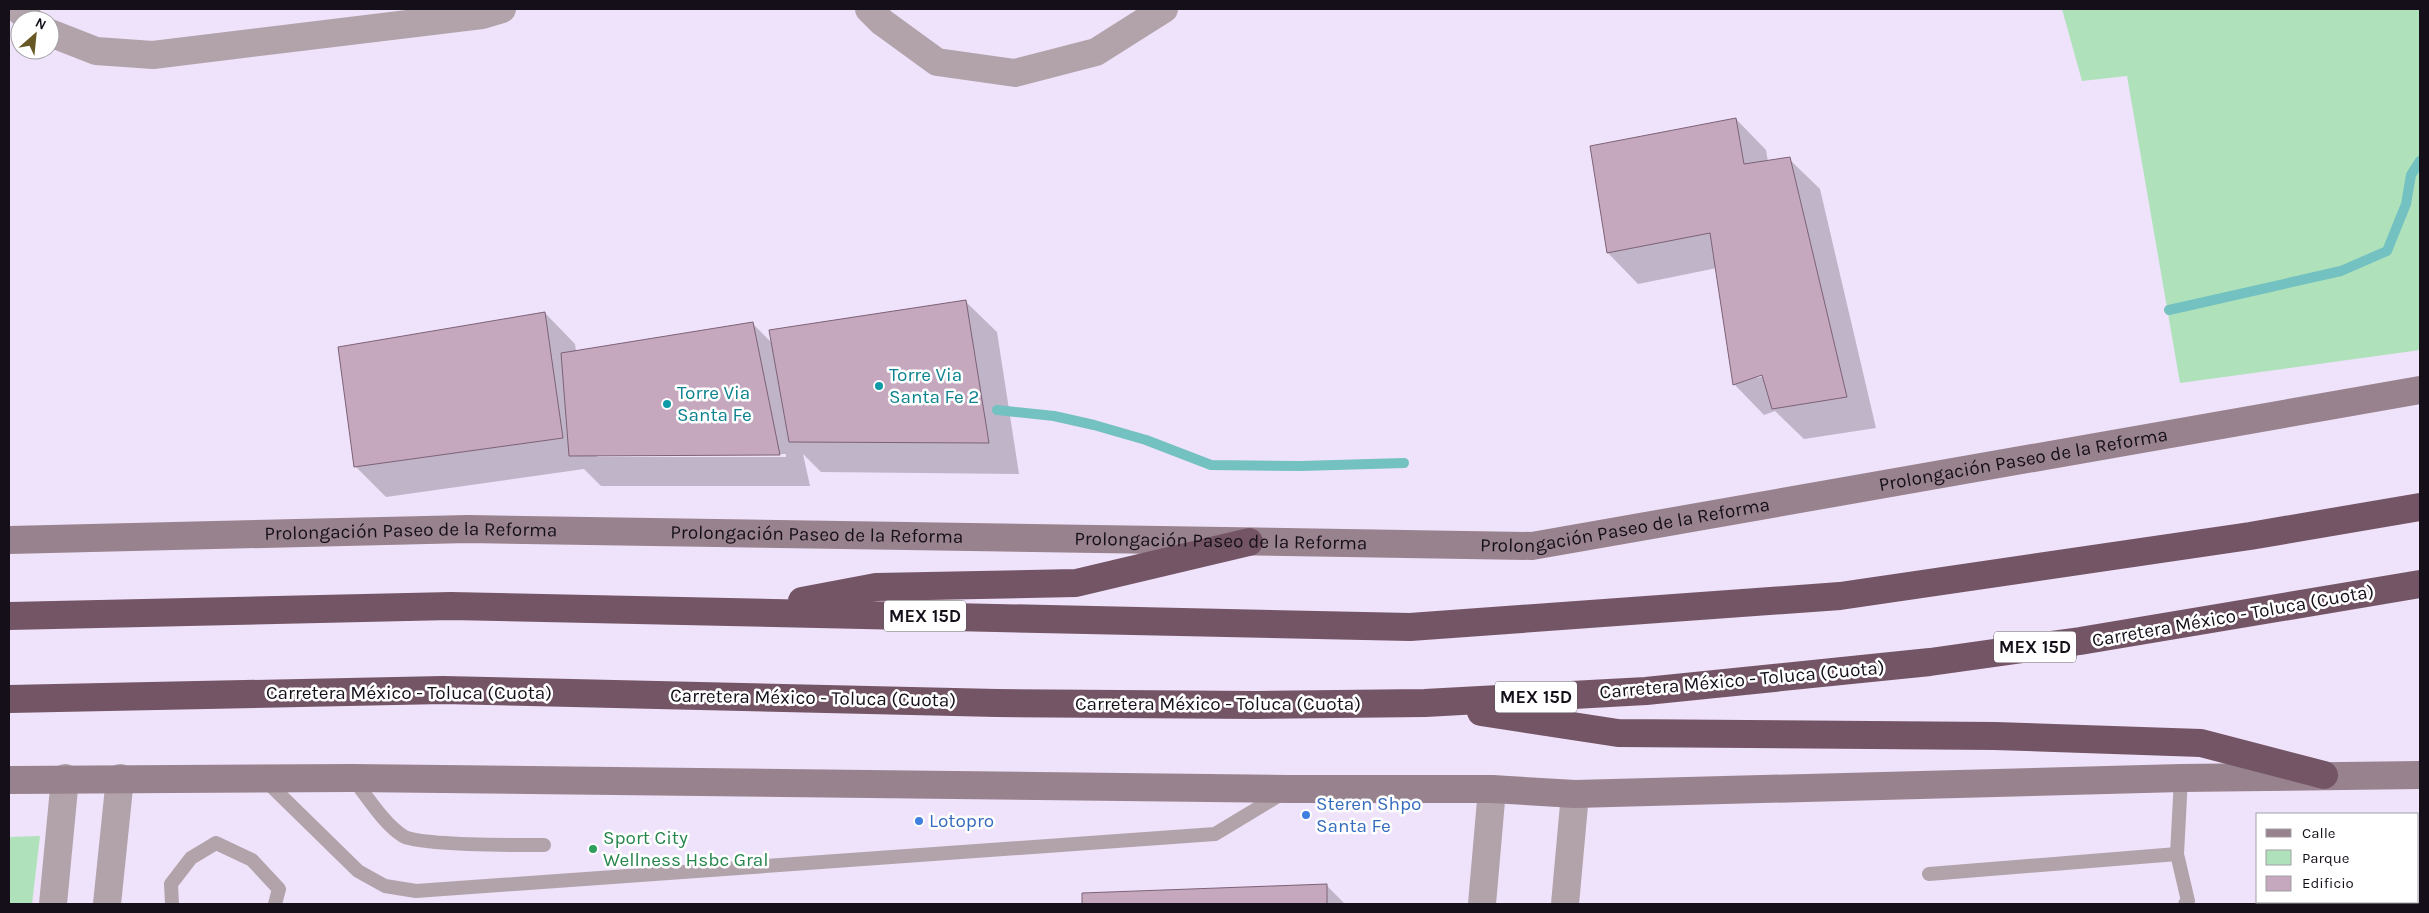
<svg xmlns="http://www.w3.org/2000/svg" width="2429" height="913" font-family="Karla,sans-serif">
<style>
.green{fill:#afe2bb}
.shadow{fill:#0003;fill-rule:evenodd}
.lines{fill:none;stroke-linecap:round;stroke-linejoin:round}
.stream{stroke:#73c1c1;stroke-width:10}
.building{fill:#c5a7be;stroke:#7d6277}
.service{stroke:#b2a3aa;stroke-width:14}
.minor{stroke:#b2a3aa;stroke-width:28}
.tertiary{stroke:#b2a3aa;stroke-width:28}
.secondary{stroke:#98828d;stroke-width:28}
.motorway{stroke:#745565;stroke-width:28}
.culture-dot{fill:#0f9aa8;stroke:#fff;stroke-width:2}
.shop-dot{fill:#3f7fe0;stroke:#fff;stroke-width:2}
.leisure-dot{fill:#2e9e5b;stroke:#fff;stroke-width:2}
.labels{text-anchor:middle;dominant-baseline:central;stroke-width:5;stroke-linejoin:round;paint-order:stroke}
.shield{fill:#fff;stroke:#5b575f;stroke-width:1}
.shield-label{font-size:18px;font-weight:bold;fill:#150f1a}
.culture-label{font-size:19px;fill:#0d838f;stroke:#fff;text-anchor:start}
.street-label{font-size:19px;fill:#150f1a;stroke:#fff}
.shop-label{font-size:19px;fill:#366cbe;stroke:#fff;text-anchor:start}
.leisure-label{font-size:19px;fill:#27864d;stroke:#fff;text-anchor:start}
</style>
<rect width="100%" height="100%" fill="#efe2fb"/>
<g class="green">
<polygon points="2062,9 2420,9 2420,350 2180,383 2127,76 2082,81"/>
<polygon points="40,836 32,904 9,904 9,837"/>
</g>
<g class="shadow">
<path d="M1736 119 1766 150 1768 162 1789 159 1820 189 1876 428 1804 439 1775 411 1764 415 1734 384 1717 268 1638 284 1608 253 1591 147ZM1768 372 1769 374 1757 378V376Z"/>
<path d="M966 302 997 332 1019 474 821 472 803 454 810 486H601L584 469 386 497 355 466 545 313 575 344 576 351 752 323 773 344ZM597 454H786V457H597Z"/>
<polygon points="1326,885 1345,904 1084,904 1083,895"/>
</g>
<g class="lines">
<g class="stream">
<polyline points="2169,310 2341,271 2387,251 2406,204 2411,175 2420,161"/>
<polyline points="997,410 1054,416 1094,425 1146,440 1211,465 1301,466 1404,463"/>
</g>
</g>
<g class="building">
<polygon points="1736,118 1744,164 1790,157 1847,397 1772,409 1762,375 1733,385 1710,233 1607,253 1590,146"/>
<polygon points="966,300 989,443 789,442 769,330"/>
<polygon points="545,312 563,438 354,467 338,347"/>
<polygon points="753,322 780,455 569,456 561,353"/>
<polygon points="1327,884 1327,904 1082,904 1082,893"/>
</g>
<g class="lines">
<g class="service">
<polyline points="2181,778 2177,854 2188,901 2185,904"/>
<polyline points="264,779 358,871 385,886 416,891 1215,834 1283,793"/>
<path d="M353 779C368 797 383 823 403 836 420 846 519 845 544 845"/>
<polyline points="1929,874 2177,854"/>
<polyline points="172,904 171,884 191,858 216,843 252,860 279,889 275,904"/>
</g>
<g class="minor">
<polyline points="18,9 30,20"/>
<polyline points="869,9 882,22 937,62 1015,73 1096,52 1164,9"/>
<polyline points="50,33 96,51 153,55 482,15 502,9"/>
<polyline points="53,904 65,778"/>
<polyline points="107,904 120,778"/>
</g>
<g class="tertiary">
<polyline points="1482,904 1492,789"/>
<polyline points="1565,904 1575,794"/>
</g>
<g class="secondary">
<path id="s1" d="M9 540 468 529 1532 546 2420 390"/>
<polyline points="9,780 352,778 1289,789 1492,789 1575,794 2181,778 2420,775"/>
</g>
<g class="motorway">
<polyline points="802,601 876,587 1076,583 1249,542"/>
<polyline points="9,616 451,606 1410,627 1840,596 2250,536 2420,507"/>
<polyline points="9,699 443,690 997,703 1256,705 1425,703 1646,691 1930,662 2080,641 2420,584"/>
<polyline points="1481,712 1618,733 1995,736 2201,743 2324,775"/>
</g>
</g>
<g class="culture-dot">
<circle cx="879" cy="386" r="5"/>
<circle cx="667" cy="404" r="5"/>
</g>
<g class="shop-dot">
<circle cx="1306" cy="815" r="5"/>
<circle cx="919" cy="821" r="5"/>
</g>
<circle class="leisure-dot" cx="593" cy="849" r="5"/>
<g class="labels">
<g class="shield">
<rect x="884" y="600.5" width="82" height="31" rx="4"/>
<rect x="1994" y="631.5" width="82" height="31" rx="4"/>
<rect x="1495" y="681.5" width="82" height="31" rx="4"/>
</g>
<g class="shield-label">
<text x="925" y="616">MEX 15D</text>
<text x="2035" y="647">MEX 15D</text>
<text x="1536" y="697">MEX 15D</text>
</g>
<g class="culture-label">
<text x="889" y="375">Torre Via<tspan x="889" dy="22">Santa Fe 2</tspan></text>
<text x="677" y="393">Torre Via<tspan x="677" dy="22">Santa Fe</tspan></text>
</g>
<g class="street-label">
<text stroke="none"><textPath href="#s1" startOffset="2022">Prolongación Paseo de la Reforma</textPath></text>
<text stroke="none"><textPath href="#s1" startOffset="1618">Prolongación Paseo de la Reforma</textPath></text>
<text stroke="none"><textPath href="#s1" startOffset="402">Prolongación Paseo de la Reforma</textPath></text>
<text stroke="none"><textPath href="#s1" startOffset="808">Prolongación Paseo de la Reforma</textPath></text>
<text stroke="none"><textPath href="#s1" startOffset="1212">Prolongación Paseo de la Reforma</textPath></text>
<text transform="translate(2233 616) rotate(-10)">Carretera México - Toluca (Cuota)</text>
<text transform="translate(1742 680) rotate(-5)">Carretera México - Toluca (Cuota)</text>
<text x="409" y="693">Carretera México - Toluca (Cuota)</text>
<text transform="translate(813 698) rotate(1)">Carretera México - Toluca (Cuota)</text>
<text x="1218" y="704">Carretera México - Toluca (Cuota)</text>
</g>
<g class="shop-label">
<text x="1316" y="804">Steren Shpo<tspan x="1316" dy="22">Santa Fe</tspan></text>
<text x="929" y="821">Lotopro</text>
</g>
<g class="leisure-label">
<text x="603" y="838">Sport City<tspan x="603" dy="22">Wellness Hsbc Gral</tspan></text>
</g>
</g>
<rect width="2429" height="913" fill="none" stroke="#150f1a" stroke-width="20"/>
<rect x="2256" y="813" width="162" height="90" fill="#ffffff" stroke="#a19fa3"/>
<rect x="2266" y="829" width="25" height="8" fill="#98828d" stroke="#a19fa3"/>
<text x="2302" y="838" font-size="15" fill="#150f1a">Calle</text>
<rect x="2266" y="850" width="25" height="15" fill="#afe2bb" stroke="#a19fa3"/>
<text x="2302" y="863" font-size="15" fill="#150f1a">Parque</text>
<rect x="2266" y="876" width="25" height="15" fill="#c5a7be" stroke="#a19fa3"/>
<text x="2302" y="888" font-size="15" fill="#150f1a">Edificio</text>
<g transform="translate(35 35) rotate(27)"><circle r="24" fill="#ffffff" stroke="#a19fa3"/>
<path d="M0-4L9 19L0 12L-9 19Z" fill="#665724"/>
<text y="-8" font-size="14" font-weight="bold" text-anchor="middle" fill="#150f1a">N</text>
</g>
</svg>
